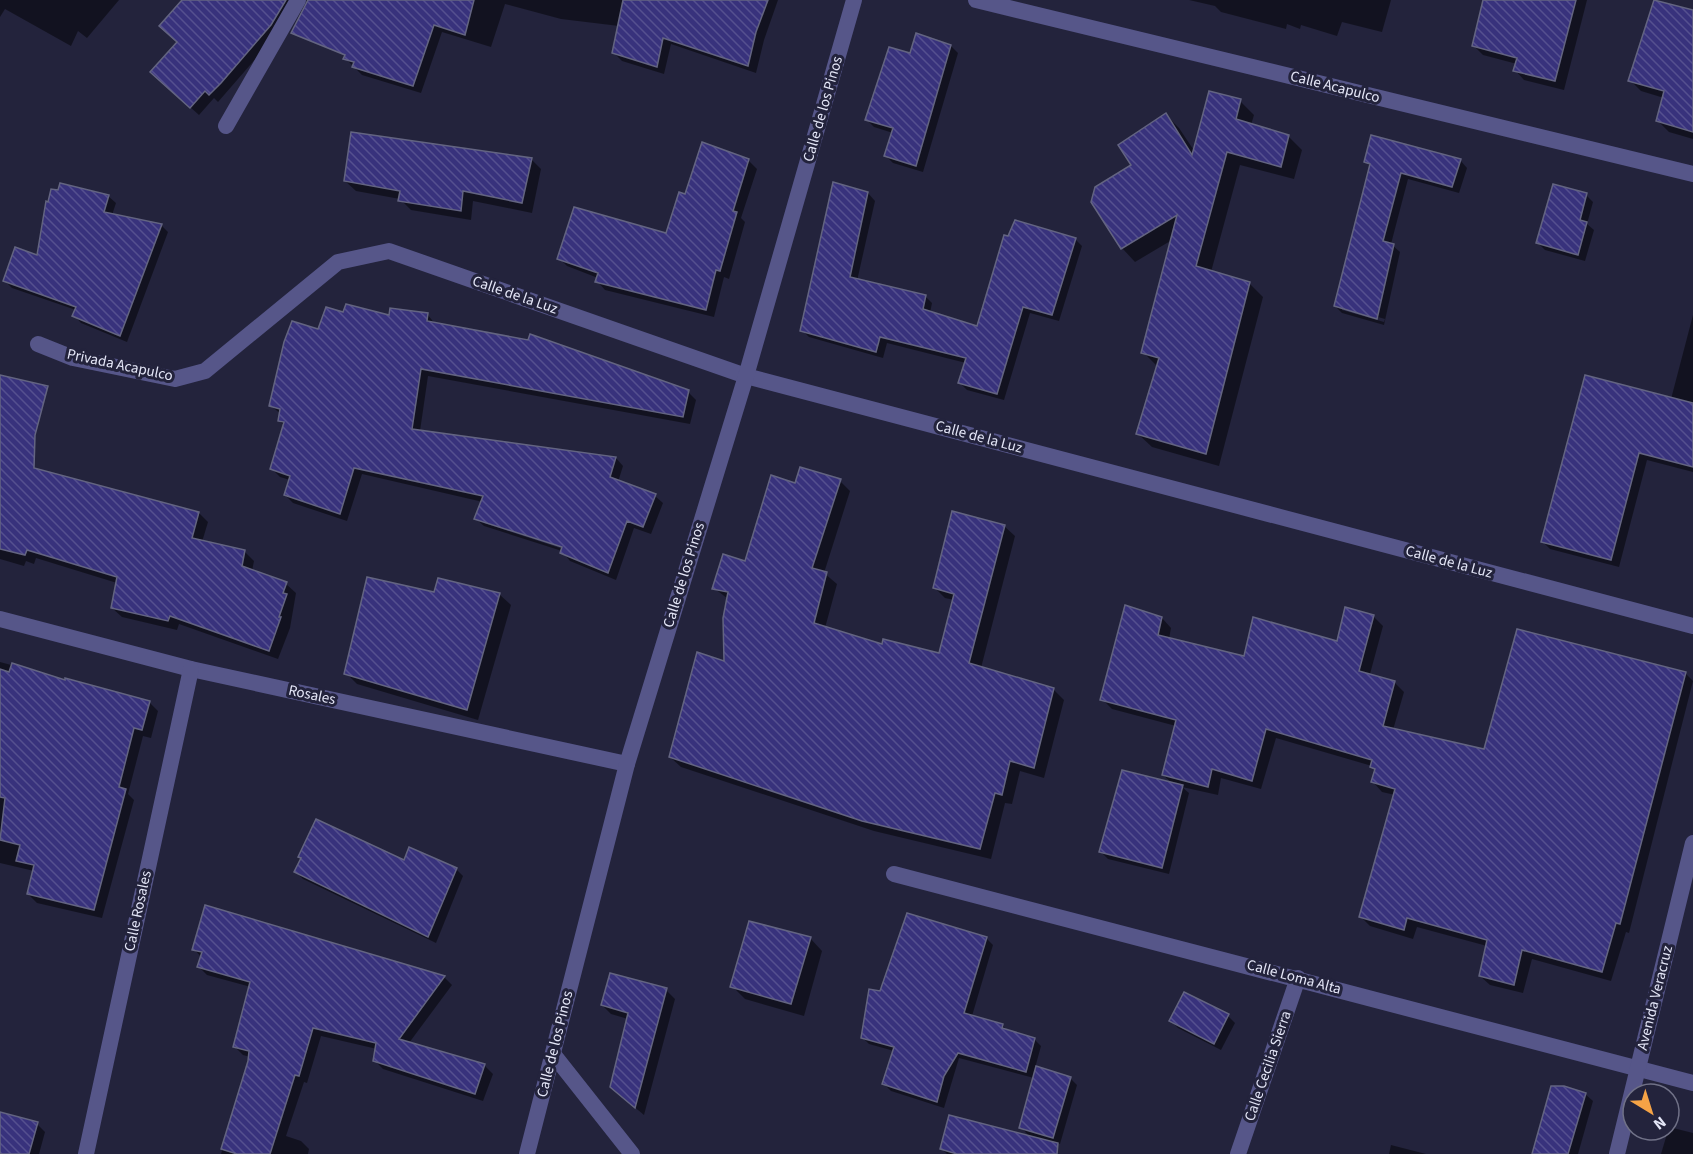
<svg xmlns="http://www.w3.org/2000/svg" width="1693" height="1154" font-family="'Source Sans 3',sans-serif">
<style>
.shadow{fill:#0007;fill-rule:evenodd}
.building{fill:url(#building-back-hatch);stroke:#636481;stroke-width:1.5}
.lines{fill:none;stroke-linecap:round;stroke-linejoin:round}
.minor{stroke:#565689;stroke-width:16}
.tertiary{stroke:#565689;stroke-width:16}
.labels{text-anchor:middle;dominant-baseline:central;stroke-width:6;stroke-linejoin:round;paint-order:stroke}
.street-label{font-size:15px;fill:#e4e6f7;stroke:#23233c}
</style>
<defs>
<pattern id="building-back-hatch" width="6" height="6" patternUnits="userSpaceOnUse" patternTransform="scale(1.5)"><rect width="6" height="6" fill="#38327c"/><path d="M-1 5l2 2M0 0l6 6M5-1l2 2" fill="none" stroke="#55508f"/></pattern>
</defs>
<rect width="100%" height="100%" fill="#23233c"/>
<g class="shadow">
<polygon points="0,0 119,0 87,38 78,31 71,46 5,9 0,17"/>
<polygon points="215,0 299,0 278,33 218,102 214,98 199,115 160,80"/>
<polygon points="364,0 778,0 764,40 756,73 671,44 664,74 622,61 614,53 619,26 561,19 505,4 491,47 442,32 421,93 362,75 345,58"/>
<polygon points="1189,0 1391,0 1382,32 1342,22 1337,36 1301,25 1300,29 1287,24 1286,29 1221,12 1215,6"/>
<polygon points="1485,0 1587,0 1564,90 1524,80 1515,70 1517,64 1483,55 1474,46"/>
<polygon points="1693,12 1693,139 1669,132 1658,121 1664,98 1641,91 1630,80"/>
<polygon points="951,46 958,53 923,172 893,163 886,156 893,133 874,127 867,120 911,55"/>
<polygon points="1240,101 1254,115 1251,125 1288,136 1302,150 1294,179 1240,165 1211,272 1249,283 1263,297 1219,466 1152,447 1138,434 1158,367 1143,352 1172,240 1135,262 1122,248 1133,165 1166,115 1179,128 1195,152"/>
<polygon points="531,159 541,169 532,213 473,201 471,220 411,210 400,199 356,191 345,181"/>
<polygon points="748,160 757,169 741,218 745,222 729,279 724,277 714,317 605,290 597,281 598,278 567,266 559,258 667,235 686,196"/>
<path d="M1460 160 1467 168 1459 193 1408 179 1391 244 1400 252 1384 325 1342 313 1335 306 1371 167 1366 162ZM1342 307 1385 319 1384 322 1342 310Z"/>
<polygon points="868,193 875,201 857,281 925,296 932,303 930,313 978,328 1075,239 1082,246 1059,321 1030,313 1004,400 967,390 960,383 966,363 887,343 883,358 809,337 802,330"/>
<polygon points="1586,195 1593,202 1587,224 1594,230 1585,261 1545,250 1538,243"/>
<polygon points="108,196 116,203 112,215 161,225 168,232 127,342 81,323 74,315 76,310 12,288 5,281 38,257"/>
<path d="M344 314 390 317 428 315 435 324 688 392 696 400 690 424 428 376 420 431 616 458 623 466 618 482 655 496 663 503 651 534 634 528 616 580 570 561 562 551 484 526 476 519 483 502 362 474 347 521 293 503 285 495 290 480 280 477 272 469 285 426 279 421 281 414 271 406 319 331ZM484 520 570 548 569 551 484 523Z"/>
<polygon points="1693,315 1693,472 1647,460 1619,567 1550,549 1542,541 1671,399"/>
<polygon points="840,481 850,491 824,573 837,584 825,628 883,645 940,655 954,600 945,598 935,588 1004,526 1015,536 981,668 1053,689 1064,700 1044,778 1020,771 1012,804 1005,803 991,859 874,831 681,767 670,757 726,663 728,599 714,588 746,563 796,485"/>
<polygon points="0,510 199,513 208,522 202,542 245,552 254,561 252,571 286,584 296,593 290,628 278,659 179,624 177,630 122,617 112,608 117,583 36,558 34,564 26,561 24,566 0,559"/>
<polygon points="435,594 499,594 511,605 478,720 357,684 346,673"/>
<polygon points="1373,616 1383,626 1370,674 1394,682 1404,692 1393,730 1485,751 1685,673 1693,681 1629,933 1626,932 1611,981 1532,959 1523,993 1490,985 1480,976 1487,946 1417,927 1413,939 1370,926 1361,917 1395,795 1382,792 1373,782 1376,771 1372,766 1276,738 1261,789 1221,778 1218,795 1182,787 1189,793 1169,874 1108,859 1101,852 1173,784 1163,775 1176,726 1112,709 1102,699 1162,618 1171,628 1169,639 1246,657 1338,642"/>
<polygon points="0,662 149,702 158,711 151,738 143,736 128,794 134,800 102,918 37,903 28,894 34,871 0,863"/>
<polygon points="405,862 456,869 463,876 436,943 303,879 296,872"/>
<polygon points="206,907 444,977 452,985 409,1043 484,1065 493,1074 483,1101 383,1069 375,1061 377,1049 321,1036 307,1083 304,1082 286,1136 301,1141 309,1149 308,1154 221,1154 249,1061 250,1057 243,1055 234,1046 251,987 207,975 199,967 202,958 194,949"/>
<polygon points="810,938 822,951 804,1016 745,999 732,986"/>
<polygon points="986,938 993,945 972,1016 1002,1025 1009,1032 1034,1039 1041,1046 1035,1068 1070,1078 1077,1085 1060,1144 1028,1135 1021,1127 1034,1078 959,1058 944,1108 891,1091 884,1084 894,1051 869,1044 862,1037 881,993"/>
<polygon points="666,990 675,999 644,1115 620,1095 628,1019 611,1014 602,1005"/>
<polygon points="1228,1016 1235,1023 1221,1050 1178,1028 1171,1021"/>
<polygon points="1585,1094 1593,1101 1578,1154 1533,1154"/>
<polygon points="0,1114 37,1124 45,1132 39,1154 0,1154"/>
<polygon points="1669,1127 1693,1133 1693,1154 1661,1154"/>
<polygon points="1391,1145 1426,1154 1389,1154"/>
<polygon points="942,1149 1029,1154 947,1154"/>
</g>
<g class="building">
<polygon points="182,0 286,0 271,25 221,83 209,95 205,91 190,108 150,72 177,42 159,26"/>
<polygon points="308,0 474,0 465,35 434,25 413,86 352,67 354,62 343,59 345,55 291,33"/>
<polygon points="623,0 768,0 756,32 748,66 663,38 657,67 612,53"/>
<polygon points="1483,0 1576,0 1555,81 1513,71 1517,58 1472,46"/>
<polygon points="1654,0 1693,10 1693,132 1656,121 1664,91 1628,81"/>
<polygon points="916,33 951,45 916,166 884,156 893,128 865,120 889,47 910,53"/>
<polygon points="1209,91 1241,99 1236,119 1289,135 1281,167 1227,152 1196,266 1250,282 1206,454 1136,434 1159,358 1141,353 1177,215 1121,249 1091,202 1095,187 1131,165 1118,145 1166,113 1192,155"/>
<polygon points="351,132 532,158 522,203 463,191 461,211 398,201 400,191 344,181"/>
<polygon points="1371,135 1461,159 1452,187 1401,173 1383,241 1394,244 1377,319 1334,306 1370,164 1364,162"/>
<polygon points="702,142 749,159 733,211 737,212 720,271 716,270 706,310 595,282 598,273 557,259 574,207 666,233 679,192 685,194"/>
<polygon points="833,182 868,192 850,277 926,295 923,309 977,326 1004,235 1008,236 1015,220 1076,238 1052,315 1023,307 997,394 958,383 966,358 880,337 876,352 800,331"/>
<polygon points="60,183 109,195 104,212 162,224 120,336 72,316 76,307 3,281 15,247 37,255 46,201 48,202 51,189 58,190"/>
<polygon points="1553,184 1587,193 1580,220 1587,222 1578,255 1536,243"/>
<polygon points="346,304 389,315 390,308 428,313 427,321 528,340 530,334 689,390 683,417 421,369 412,429 616,457 610,477 656,494 643,527 627,521 608,573 560,553 562,547 474,519 483,496 354,468 340,514 284,495 290,476 270,469 284,422 278,421 280,409 269,406 284,342 292,321 318,329 326,307 343,312"/>
<polygon points="0,375 48,386 35,435 34,468 199,512 192,538 245,550 242,566 287,582 283,593 287,594 279,617 281,617 269,651 170,616 168,621 111,608 117,577 27,550 25,555 0,549"/>
<polygon points="1585,375 1693,403 1693,467 1639,453 1611,560 1541,542"/>
<polygon points="800,467 841,479 812,568 827,572 814,623 882,644 883,639 939,653 954,594 933,588 952,511 1005,525 969,663 1054,688 1034,768 1010,761 1002,795 995,793 980,849 862,821 669,757 697,652 724,661 723,618 728,592 712,589 723,554 745,561 771,475 795,483"/>
<polygon points="367,577 434,592 438,578 500,593 467,710 344,674"/>
<polygon points="1125,605 1162,617 1158,635 1244,656 1253,617 1337,641 1345,607 1374,615 1359,671 1395,681 1383,726 1484,749 1517,629 1686,672 1620,924 1616,923 1602,972 1522,950 1514,985 1479,976 1487,940 1407,918 1404,930 1359,917 1395,789 1371,782 1375,769 1370,767 1372,760 1266,729 1252,781 1212,769 1208,787 1162,775 1176,720 1100,700"/>
<polygon points="12,663 65,680 65,678 150,701 142,730 134,728 119,787 126,789 94,910 27,894 34,865 16,861 20,845 0,840 5,798 0,797 0,669 9,672"/>
<polygon points="1122,770 1183,785 1162,868 1099,852"/>
<polygon points="316,819 404,860 409,847 457,868 428,937 294,872 301,858 298,857"/>
<polygon points="205,905 445,976 399,1039 485,1064 475,1094 373,1061 376,1043 313,1028 299,1076 295,1075 270,1154 237,1154 221,1149 248,1061 249,1051 233,1047 250,982 197,967 202,952 192,950"/>
<polygon points="907,913 987,937 964,1013 1003,1024 1002,1028 1035,1038 1026,1072 958,1053 944,1076 937,1102 882,1084 894,1047 861,1038 869,989 880,991"/>
<polygon points="749,921 811,937 791,1004 730,987"/>
<polygon points="610,973 667,988 635,1108 610,1087 628,1013 601,1005"/>
<polygon points="1184,992 1229,1014 1214,1044 1169,1021"/>
<polygon points="1036,1066 1071,1077 1053,1138 1019,1128"/>
<polygon points="1551,1086 1564,1086 1586,1093 1568,1154 1532,1154"/>
<polygon points="0,1112 38,1122 29,1154 0,1154"/>
<polygon points="949,1115 1058,1143 1057,1154 957,1154 940,1149"/>
</g>
<g class="lines">
<g class="minor">
<polyline points="976,0 1693,174"/>
<polyline points="226,126 298,0"/>
<polyline points="38,344 73,358 175,379 205,371 338,262 389,251 746,376 1693,626"/>
<polyline points="0,619 191,669 627,764"/>
<polyline points="894,874 1693,1083"/>
<polyline points="553,1054 632,1154"/>
<polyline points="86,1154 191,669"/>
<polyline points="1238,1154 1298,978"/>
<polyline points="1617,1154 1693,843"/>
</g>
<polyline class="tertiary" points="527,1154 627,764 746,376 854,0"/>
</g>
<g class="labels">
<g class="street-label">
<text transform="translate(1335 87) rotate(14)">Calle Acapulco</text>
<text transform="translate(823 109) rotate(-74)">Calle de los Pinos</text>
<text transform="translate(515 295) rotate(19)">Calle de la Luz</text>
<text transform="translate(120 365) rotate(12)">Privada Acapulco</text>
<text transform="translate(979 437) rotate(15)">Calle de la Luz</text>
<text transform="translate(1449 562) rotate(15)">Calle de la Luz</text>
<text transform="translate(684 575) rotate(-73)">Calle de los Pinos</text>
<text transform="translate(312 695) rotate(12)">Rosales</text>
<text transform="translate(138 911) rotate(-78)">Calle Rosales</text>
<text transform="translate(1294 977) rotate(15)">Calle Loma Alta</text>
<text transform="translate(1655 998) rotate(-76)">Avenida Veracruz</text>
<text transform="translate(555 1044) rotate(-76)">Calle de los Pinos</text>
<text transform="translate(1268 1066) rotate(-71)">Calle Cecilia Sierra</text>
</g>
</g>
<g transform="translate(1651 1112) rotate(142)"><circle r="28" fill="#23233c" stroke="#707187" stroke-width="1.5"/>
<path d="M0-4.5L10 22L0 15L-10 22Z" fill="#f5a346"/>
<text y="-9" font-size="16" font-weight="bold" text-anchor="middle" fill="#e4e6f7">N</text>
</g>
</svg>
